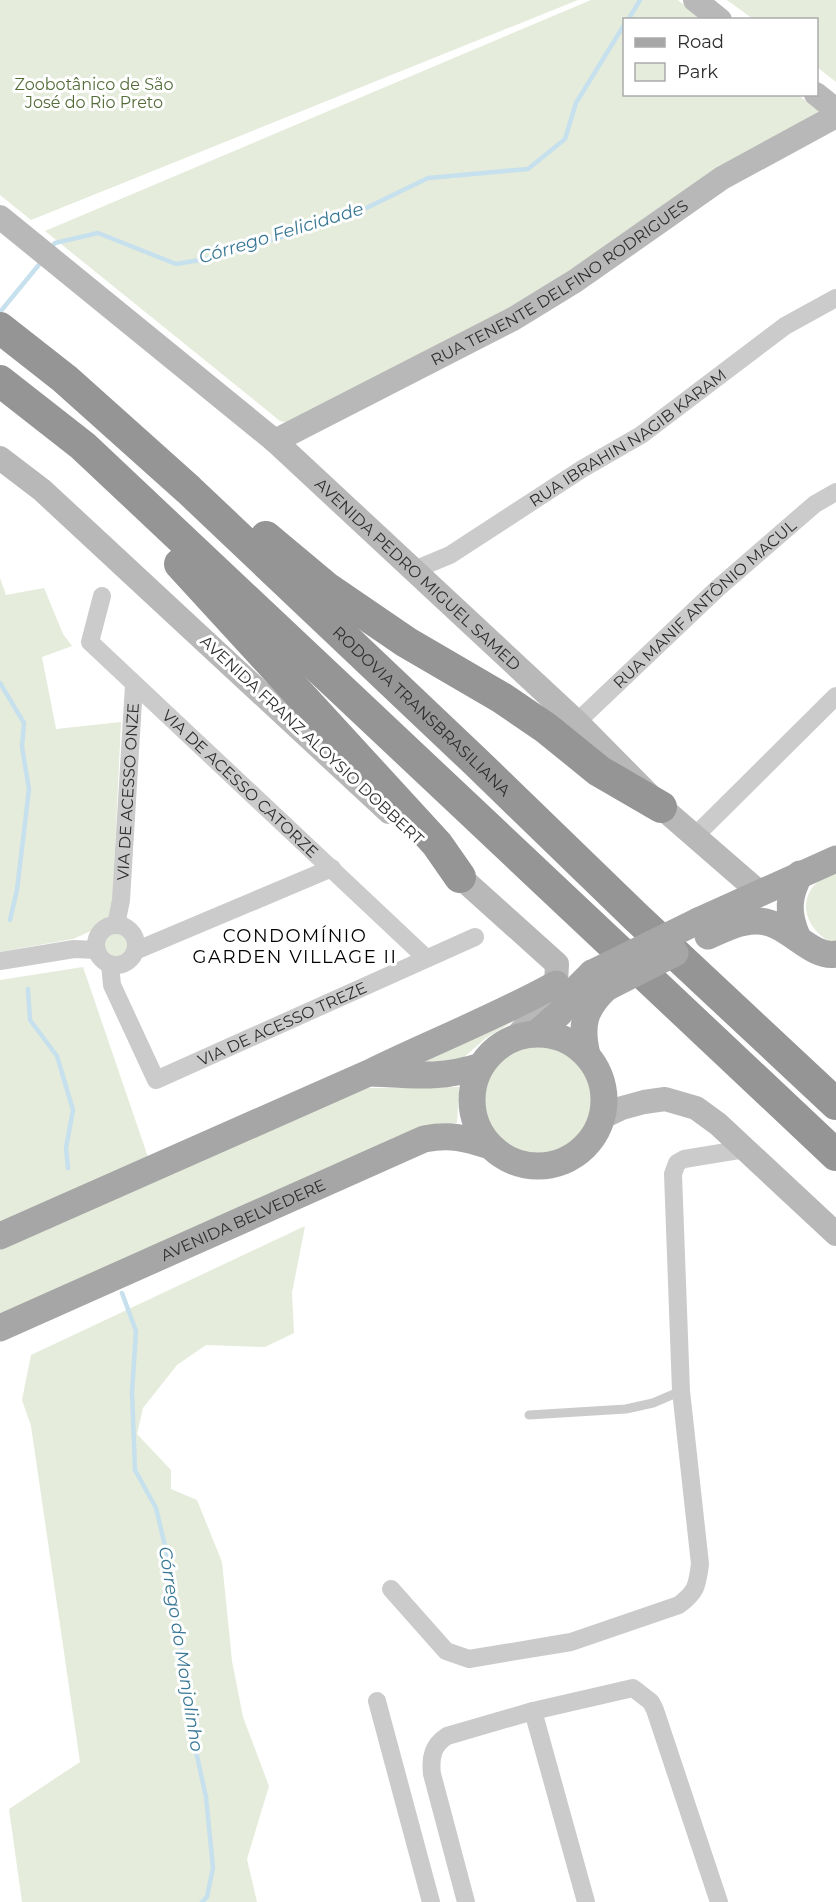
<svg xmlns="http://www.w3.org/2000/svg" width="836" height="1902" font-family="Montserrat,sans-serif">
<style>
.green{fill:#e5ecdb}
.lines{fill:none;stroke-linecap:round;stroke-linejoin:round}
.stream{stroke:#c6e1ed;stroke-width:4.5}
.lane{stroke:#cbcbcb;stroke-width:9}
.street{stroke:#cbcbcb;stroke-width:18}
.secondary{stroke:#b8b8b8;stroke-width:24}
.primary{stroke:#a6a6a6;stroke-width:27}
.highway{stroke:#959595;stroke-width:32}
.primary-bridge{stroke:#a6a6a6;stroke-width:27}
.labels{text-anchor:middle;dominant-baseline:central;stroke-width:6;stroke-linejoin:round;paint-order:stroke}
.park-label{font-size:16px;fill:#546c39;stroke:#fff}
.street-label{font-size:16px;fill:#2e2e2e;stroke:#fff}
.water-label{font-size:18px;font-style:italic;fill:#387795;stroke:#fff}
.neighbourhood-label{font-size:18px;letter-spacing:1.5px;fill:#000;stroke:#fff}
</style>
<rect width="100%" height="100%" fill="#fff"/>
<g class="green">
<polygon points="0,0 578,0 31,220 0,195"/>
<polygon points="591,0 678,0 700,19 624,20 624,94 798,95 822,113 572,277 291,424 280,421 45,231"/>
<polygon points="727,0 836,0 836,82 817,67 816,20 753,19"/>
<polygon points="0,578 6,595 44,588 63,634 72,646 42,657 56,729 121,722 112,914 91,931 73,939 0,952"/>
<path d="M836 873V944C810 935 793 902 819 881 824 878 830 876 836 873Z"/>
<circle cx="116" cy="945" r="14"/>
<polygon points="83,967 149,1160 0,1223 0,980"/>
<polygon points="519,1018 486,1038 462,1059 415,1065"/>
<circle cx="539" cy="1101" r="56"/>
<polygon points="459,1087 457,1123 410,1131 0,1314 0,1248 141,1185 368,1088"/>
<polygon points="305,1226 292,1293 294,1333 265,1347 206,1345 177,1365 143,1408 137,1434 171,1470 171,1489 197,1500 222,1562 232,1661 243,1717 269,1786 247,1859 257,1902 22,1902 9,1809 80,1762 31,1426 22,1400 31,1355"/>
</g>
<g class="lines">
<g class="stream">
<polyline points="628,20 640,0"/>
<polyline points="50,249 55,243 98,233 176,264 218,257 354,214 428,178 528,169 565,139 576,103 624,25"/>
<polyline points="0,312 42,261"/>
<polyline points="0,683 24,723 22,747 29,789 17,890 10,920"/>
<polyline points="28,989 30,1020 57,1056 73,1110 66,1148 68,1168"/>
<polyline points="122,1293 136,1331 132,1392 135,1470 156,1508 172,1575 178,1635 185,1668 190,1724 206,1797 213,1868 207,1897 202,1902"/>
</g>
<polyline class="lane" points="529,1415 626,1409 653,1403 681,1391"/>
<g class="street">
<path id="s1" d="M414 570 450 555 582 469 641 435 785 326 836 298"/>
<path id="s2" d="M102 596 90 642 425 957"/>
<path id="s3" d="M577 722 718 588 815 504 836 492"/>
<polyline points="694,837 836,696"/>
<path id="s4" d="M116 925 121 900 134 685"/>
<circle cx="116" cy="945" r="20"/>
<polyline points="135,951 332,868"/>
<polyline points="0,961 74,949 97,950"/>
<path id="s5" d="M110 964 112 985 156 1080 475 937"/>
<path d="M391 1589 446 1651 469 1659 571 1642 679 1605C697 1591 697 1586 700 1564L681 1391 673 1174 677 1163 684 1159 745 1149"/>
<polyline points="377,1701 431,1902"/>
<polyline points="533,1711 586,1902"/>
<path d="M466 1902 432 1774C430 1757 433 1745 447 1736L533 1711 633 1688 651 1702 655 1710 719 1902"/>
</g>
<g class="secondary">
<polyline points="695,0 720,20"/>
<polyline points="816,94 836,110"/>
<path id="s6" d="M0 217 275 441 577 722 661 807 760 893"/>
<path id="s7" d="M275 441 513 319 575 281 722 178 836 116"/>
<polyline points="0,458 42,490 389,812"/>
<polyline points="448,866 557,964 556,984 536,1014 515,1038"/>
<polyline points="603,1117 622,1108 644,1102 665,1099 696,1108 718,1124 836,1234"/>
</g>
<g class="primary">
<polyline points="698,921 836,859"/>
<path d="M708 936C723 929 739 921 756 921 787 920 810 959 836 954"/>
<path d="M797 936C787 913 788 896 800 874"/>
<polyline points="537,1033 560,1013 579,986 592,973"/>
<circle cx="538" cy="1100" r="66"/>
<path d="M587 1055C580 1025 584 1009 606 988"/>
<path d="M372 1073C413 1075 441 1079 481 1066"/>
<path d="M0 1236 371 1072C432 1042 497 1017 556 984"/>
<path id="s8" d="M0 1328 424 1139C451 1134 465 1138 490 1146"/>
</g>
<g class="highway">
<path id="s9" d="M0 328 65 379 189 490 475 761 636 917 836 1104"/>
<polyline points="0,381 83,446 836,1155"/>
<polyline points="266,537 327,588 406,642 502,698 546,728 599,771 661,807"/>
<polyline points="180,564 437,844 460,877"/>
</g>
<g class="primary-bridge">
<polyline points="592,973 698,921"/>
<polyline points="606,988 675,953"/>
</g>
</g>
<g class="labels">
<g class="park-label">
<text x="94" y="84">Zoobotânico de São<tspan x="94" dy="18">José do Rio Preto</tspan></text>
</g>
<g class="street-label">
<text stroke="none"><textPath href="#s7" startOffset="326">RUA TENENTE DELFINO RODRIGUES</textPath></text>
<text stroke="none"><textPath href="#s1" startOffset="252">RUA IBRAHIN NAGIB KARAM</textPath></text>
<text stroke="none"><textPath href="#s6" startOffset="550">AVENIDA PEDRO MIGUEL SAMED</textPath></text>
<text stroke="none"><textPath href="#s3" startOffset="174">RUA MANIF ANTÔNIO MACUL</textPath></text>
<text stroke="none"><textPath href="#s9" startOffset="570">RODOVIA TRANSBRASILIANA</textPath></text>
<text transform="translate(312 740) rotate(43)">AVENIDA FRANZ ALOYSIO DOBBERT</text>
<text stroke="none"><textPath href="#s2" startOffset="254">VIA DE ACESSO CATORZE</textPath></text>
<text stroke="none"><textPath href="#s4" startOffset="134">VIA DE ACESSO ONZE</textPath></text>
<text stroke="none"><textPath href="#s5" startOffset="264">VIA DE ACESSO TREZE</textPath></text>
<text stroke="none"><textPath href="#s8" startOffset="266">AVENIDA BELVEDERE</textPath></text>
</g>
<g class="water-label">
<text transform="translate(281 233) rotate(-17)">Córrego Felicidade</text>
<text transform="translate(181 1649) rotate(81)">Córrego do Monjolinho</text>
</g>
<g class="neighbourhood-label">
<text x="295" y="936">CONDOMÍNIO<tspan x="295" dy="21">GARDEN VILLAGE II</tspan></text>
</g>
</g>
<rect x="623" y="18" width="195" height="78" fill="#ffffff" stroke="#ababab" stroke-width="1.5"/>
<rect x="635" y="38" width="30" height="9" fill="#a6a6a6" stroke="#ababab" stroke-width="1.5"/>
<text x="677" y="48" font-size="18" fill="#2e2e2e">Road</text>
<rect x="635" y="63" width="30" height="18" fill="#e5ecdb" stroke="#ababab" stroke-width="1.5"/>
<text x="677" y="78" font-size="18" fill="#2e2e2e">Park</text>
</svg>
